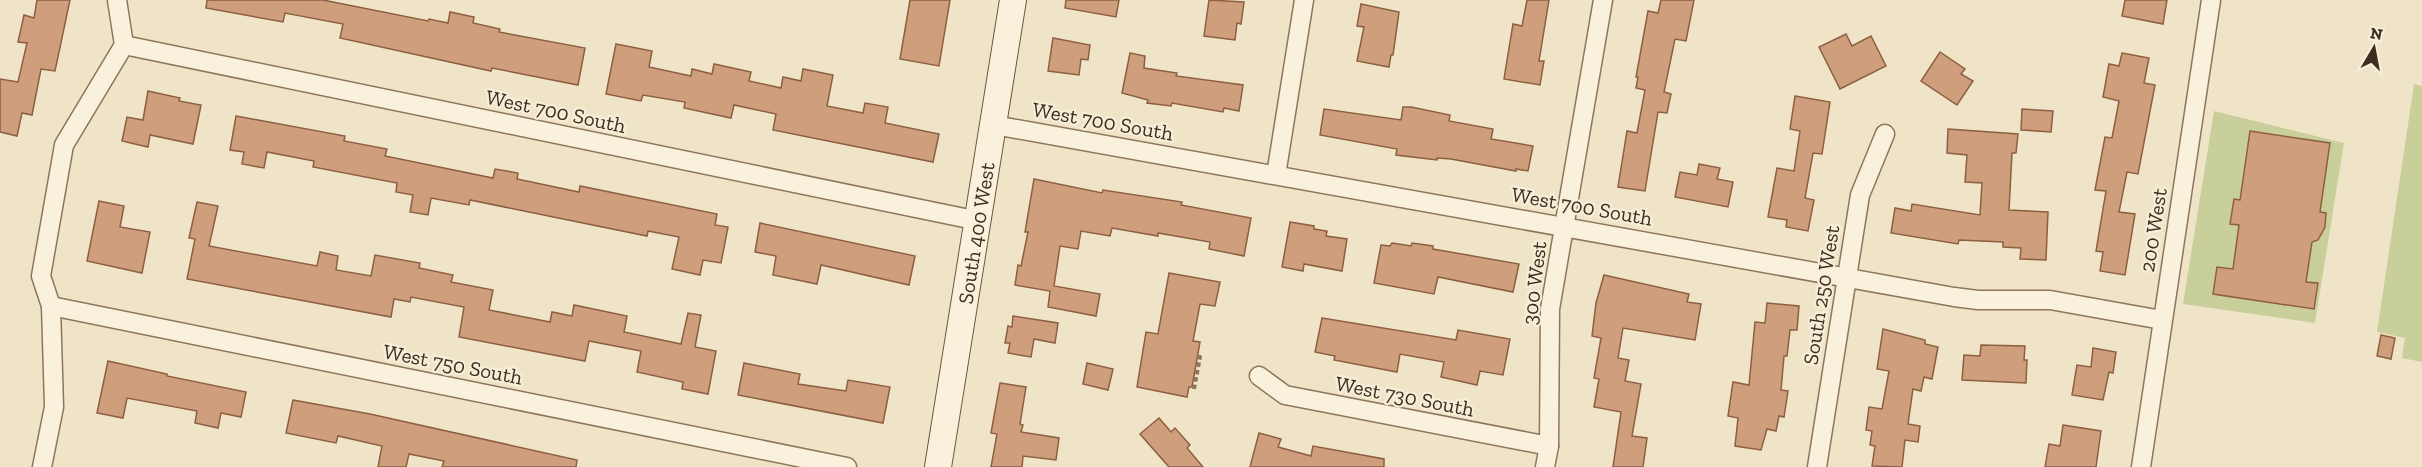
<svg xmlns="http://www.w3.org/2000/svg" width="2422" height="467" font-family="'Zilla Slab',serif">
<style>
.grass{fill:#c9cf9b;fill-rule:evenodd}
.building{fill:#cf9f7d;stroke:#8d5f41;stroke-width:1.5}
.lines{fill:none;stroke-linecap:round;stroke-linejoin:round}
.minor-casing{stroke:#8d765c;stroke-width:21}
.secondary-casing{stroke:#6f573f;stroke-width:28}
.path{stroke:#8d765c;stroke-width:4;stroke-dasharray:4.5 3;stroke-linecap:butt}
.minor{stroke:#faf1dc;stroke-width:18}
.secondary{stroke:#faf1dc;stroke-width:26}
.labels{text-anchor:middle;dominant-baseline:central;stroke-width:4.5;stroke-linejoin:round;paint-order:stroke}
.street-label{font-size:21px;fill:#3d2e20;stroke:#f7eed8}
</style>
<rect width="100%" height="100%" fill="#f0e4c8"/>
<g class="grass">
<polygon points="2414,84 2422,86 2422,362 2402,358 2405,338 2377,332"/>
<path d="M2214 111 2344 143 2315 323 2183 304ZM2250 132 2320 212 2326 213C2325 225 2324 237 2312 242L2306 282 2318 284 2314 308 2213 294 2217 267 2233 269 2239 225 2230 224 2234 199 2240 200Z"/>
</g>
<g class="building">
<polygon points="37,0 70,0 55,71 41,69 32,115 22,113 17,136 0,132 0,79 18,82 27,43 18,42 24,15 34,18"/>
<polygon points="207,0 323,0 428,21 429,19 448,23 450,12 474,17 473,23 500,29 499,32 585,48 578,85 492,68 491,71 340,38 343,24 285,13 283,22 206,8"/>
<polygon points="910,0 950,0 939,66 900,59"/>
<polygon points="1066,0 1119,0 1116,17 1065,8"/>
<polygon points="1209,0 1244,2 1241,24 1237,23 1235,40 1204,36"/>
<polygon points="1527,0 1549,0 1539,61 1544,61 1540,85 1504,79 1513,24 1522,26"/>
<polygon points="1661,0 1694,0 1686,41 1675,39 1664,92 1671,94 1667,113 1658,112 1645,191 1618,187 1627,131 1637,133 1645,90 1636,88 1638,77 1636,77 1648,11 1658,13"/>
<polygon points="2125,0 2167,0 2163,24 2122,16"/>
<polygon points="1361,4 1399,12 1393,55 1391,55 1389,67 1357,61 1364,27 1357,26"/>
<polygon points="1846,34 1852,46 1871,36 1886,66 1840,89 1819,47"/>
<polygon points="1053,38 1090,45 1088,60 1081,59 1079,75 1048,71"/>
<polygon points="616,44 652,51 649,67 691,76 692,69 712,74 714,64 751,72 749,81 781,88 783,77 801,81 803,69 833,75 827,106 863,113 865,103 888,107 885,123 939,134 933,162 773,130 776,114 734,105 731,118 684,108 685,102 643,95 641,101 606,94"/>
<polygon points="1940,52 1965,69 1961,74 1973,81 1957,105 1921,81"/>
<polygon points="1130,53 1145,56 1144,68 1177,73 1176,76 1243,85 1239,111 1224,108 1223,112 1172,103 1171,106 1147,103 1148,100 1122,93"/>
<polygon points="2122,53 2149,58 2144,83 2155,85 2138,174 2127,172 2119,212 2135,214 2125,275 2100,271 2103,252 2096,251 2106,191 2095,190 2105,137 2112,138 2119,101 2103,97 2109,64 2119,66"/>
<polygon points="148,91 180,98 179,101 201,105 193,144 150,135 148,147 122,141 127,117 143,120"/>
<polygon points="1795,96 1830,102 1822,154 1813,153 1805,198 1814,200 1808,231 1786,227 1787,220 1768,217 1777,168 1794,171 1800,131 1790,129"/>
<polygon points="1403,107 1411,107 1450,115 1449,121 1493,129 1491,139 1533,146 1528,171 1516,169 1516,171 1451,159 1437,158 1437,160 1396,155 1397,149 1320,135 1324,109 1401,120"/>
<polygon points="2022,109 2053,111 2051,132 2021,130"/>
<polygon points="236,116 345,136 344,141 387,149 385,156 493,178 495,169 518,173 517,179 579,192 580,186 717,214 715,225 728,227 721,263 703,260 700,275 672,269 679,237 648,231 647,236 470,200 469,205 431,198 428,215 410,212 413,195 396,192 397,183 313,167 314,161 267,152 264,168 242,164 244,152 230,150"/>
<polygon points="1948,129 2018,134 2016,153 2012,153 2009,210 2048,212 2046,260 2020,259 2021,248 2003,247 2003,242 1959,240 1958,244 1891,233 1895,208 1911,211 1912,204 1980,215 1982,183 1965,182 1967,155 1947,153"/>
<polygon points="2250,131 2330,143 2320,212 2326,213 2325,227 2318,240 2312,242 2306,282 2318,283 2314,309 2213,294 2217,267 2233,269 2239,225 2230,224 2234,199 2240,200"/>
<polygon points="1699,164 1720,168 1717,179 1733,182 1728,207 1675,197 1680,172 1697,175"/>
<polygon points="1034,179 1102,193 1103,190 1182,202 1181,205 1251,218 1244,256 1209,249 1210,242 1158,233 1158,236 1112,228 1110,236 1081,231 1078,249 1060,246 1054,286 1100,294 1096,316 1048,307 1050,291 1015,285 1018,265 1021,266 1028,232 1025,232"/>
<polygon points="99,201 124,206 120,227 150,232 142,273 87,261"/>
<polygon points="197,202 218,206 209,246 317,266 320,252 338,256 336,270 371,276 375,255 420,263 419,268 453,275 451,282 493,290 489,310 550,322 552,312 572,316 574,305 627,316 624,332 681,344 688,313 701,315 695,347 716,351 708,394 682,389 683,382 637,372 641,351 589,341 585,361 459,337 464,307 411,297 410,302 394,299 391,317 187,279 195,239 189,238"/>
<polygon points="1290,222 1314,226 1314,229 1327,231 1326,236 1347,239 1342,271 1304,264 1303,271 1282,267"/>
<polygon points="760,223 915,256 909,285 821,265 817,284 773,275 776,256 755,252"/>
<polygon points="1392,243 1411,246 1412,243 1433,246 1433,249 1519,264 1513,292 1438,277 1434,294 1374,283 1381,245 1390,246"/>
<polygon points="1169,273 1220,282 1215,306 1200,304 1193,341 1200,342 1192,387 1189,387 1187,397 1137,387 1146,332 1158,334"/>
<polygon points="1604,275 1689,294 1687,302 1701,304 1695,340 1623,328 1618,358 1629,360 1625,381 1641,384 1632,436 1647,438 1643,467 1613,467 1621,412 1594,407 1599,379 1594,378 1601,338 1592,336 1596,303"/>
<polygon points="1767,303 1799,306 1797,330 1790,330 1787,356 1784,356 1781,390 1788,391 1784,417 1779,416 1776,431 1767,429 1761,450 1735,446 1738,418 1728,416 1733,382 1749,385 1755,322 1765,323"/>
<polygon points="1013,316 1058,323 1055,343 1034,339 1031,357 1008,353 1010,343 1005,343 1008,326 1012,327"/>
<polygon points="1322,318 1456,340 1458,330 1510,339 1503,375 1480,371 1477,385 1441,377 1444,362 1400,354 1397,372 1334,360 1335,356 1315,352"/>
<polygon points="1883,329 1925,340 1925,344 1938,347 1932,379 1924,377 1921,391 1913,389 1908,424 1920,426 1918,442 1905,440 1902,467 1872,466 1875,446 1870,445 1872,431 1866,430 1869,407 1882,409 1889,371 1877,369"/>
<polygon points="2381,335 2395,338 2391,359 2377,356"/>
<polygon points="1981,345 2025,346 2024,360 2027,360 2026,383 1962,380 1964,355 1980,356"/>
<polygon points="2093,348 2116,352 2113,373 2109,372 2103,400 2072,395 2077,365 2091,367"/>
<polygon points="108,361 167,374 167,376 246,392 241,417 221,413 218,428 195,423 197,411 127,398 123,418 97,413"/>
<polygon points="744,363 800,374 798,384 846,391 848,380 890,387 883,423 738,395"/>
<polygon points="1087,363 1113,369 1108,390 1083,384"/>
<polygon points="1000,383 1026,387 1020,424 1023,425 1021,432 1059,438 1056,460 1023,456 1022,467 991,467 997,434 991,433"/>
<polygon points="293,400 370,414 577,460 576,467 442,467 444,461 409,454 406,467 378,467 382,446 338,436 336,443 286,433"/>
<polygon points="1159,418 1171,432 1175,428 1190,445 1187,448 1203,467 1169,467 1140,434"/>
<polygon points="2063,425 2101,431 2096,467 2045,467 2049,444 2060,446"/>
<polygon points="1259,433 1281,439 1278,447 1311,456 1313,446 1384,459 1384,467 1250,467"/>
</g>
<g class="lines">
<g class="minor-casing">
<g id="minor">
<polyline points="124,45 979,221"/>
<polyline points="994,125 1954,297 1978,300 2050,300 2162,320"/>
<polyline points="1276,175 1304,0"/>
<polyline points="51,306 847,467"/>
<polyline points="1259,376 1285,395 1549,446"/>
<polyline points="42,467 54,407 51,306 41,276 64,145 124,45 117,0"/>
<polyline points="1545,467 1549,446 1550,309 1603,0"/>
<polyline points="1817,467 1860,195 1885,134"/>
<polyline points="2141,467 2211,0"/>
</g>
</g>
<g class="secondary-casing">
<g id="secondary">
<path id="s1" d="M938 467 1013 0"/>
</g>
</g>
<polyline class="path" points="1194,389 1200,357 1197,356"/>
<use href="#minor" class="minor"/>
<use href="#secondary" class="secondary"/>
</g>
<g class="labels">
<g class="street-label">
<text transform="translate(556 111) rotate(12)">West 700 South</text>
<text transform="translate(1103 121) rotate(10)">West 700 South</text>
<text transform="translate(1582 206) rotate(10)">West 700 South</text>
<text transform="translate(2153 230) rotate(-81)">200 West</text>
<text stroke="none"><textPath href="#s1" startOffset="237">South 400 West</textPath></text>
<text transform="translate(1534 283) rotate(-83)">300 West</text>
<text transform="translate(1821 295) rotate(-81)">South 250 West</text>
<text transform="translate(453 364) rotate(11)">West 750 South</text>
<text transform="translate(1405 396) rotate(11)">West 730 South</text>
</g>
</g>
<g transform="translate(2374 48) rotate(10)" stroke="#f7eed8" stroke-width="4.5" paint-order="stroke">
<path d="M0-4.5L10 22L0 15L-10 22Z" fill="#3d2e20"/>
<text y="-9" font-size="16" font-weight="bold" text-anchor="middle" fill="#3d2e20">N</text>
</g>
</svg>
